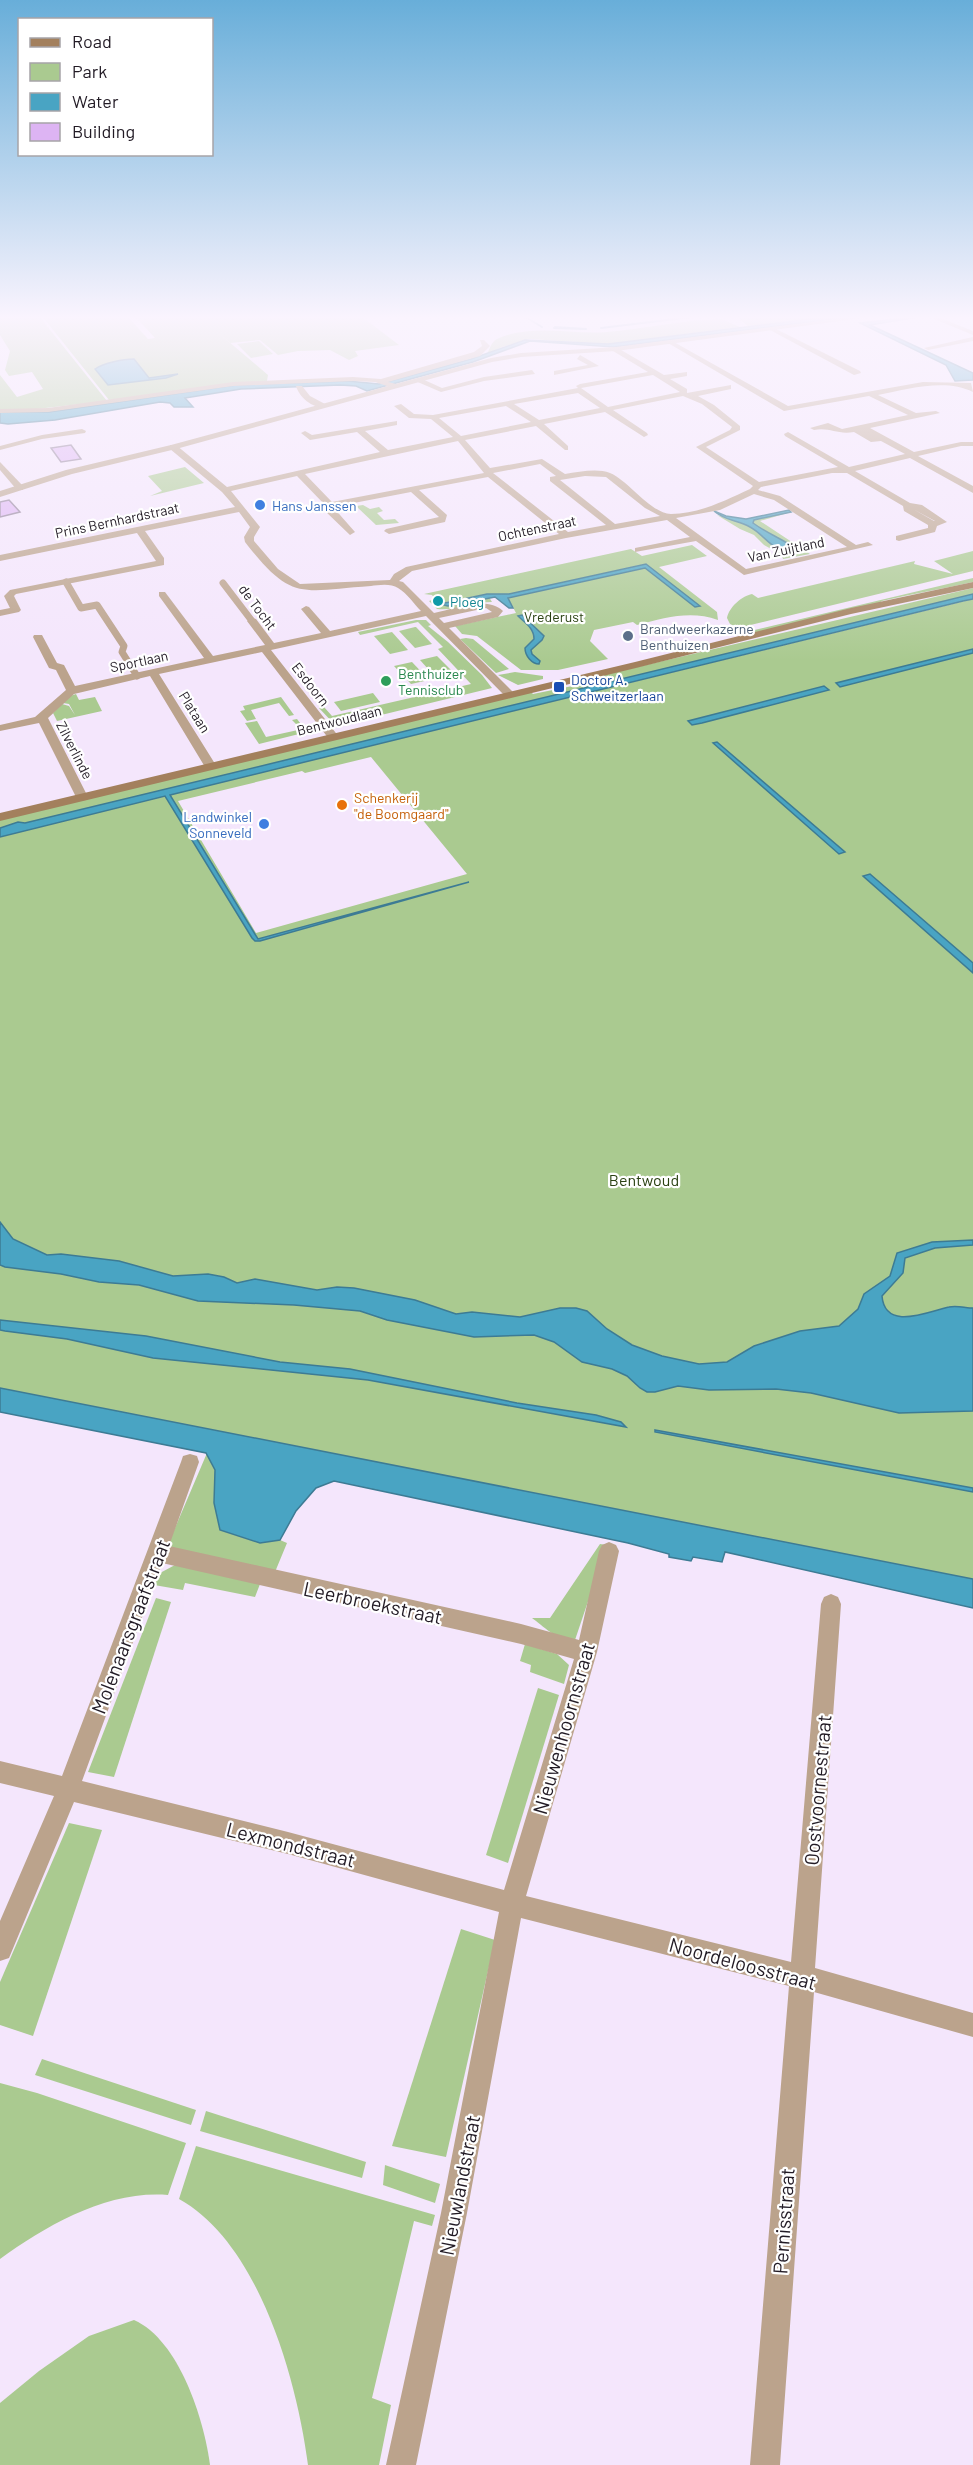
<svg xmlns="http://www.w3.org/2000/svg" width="973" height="2465" font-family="Barlow,sans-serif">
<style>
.green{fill:#aaca90;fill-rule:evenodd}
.water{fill:#49a4c3;stroke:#3d7b94;stroke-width:1.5}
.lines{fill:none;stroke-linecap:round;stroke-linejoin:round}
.stream{stroke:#3d7b94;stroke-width:2}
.building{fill:#ddb4f3;stroke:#908099;stroke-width:1.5}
.pedestrian{stroke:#bba38c;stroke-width:7}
.minor{fill:#bba38c;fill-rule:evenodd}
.tertiary{fill:#bba38c;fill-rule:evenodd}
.secondary{fill:#a3805d;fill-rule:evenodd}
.shop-dot{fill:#3f7fe0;stroke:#fff;stroke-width:2}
.culture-dot{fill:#0f9aa8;stroke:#fff;stroke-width:2}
.service-dot{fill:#5c6f8a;stroke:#fff;stroke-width:2}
.leisure-dot{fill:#2e9e5b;stroke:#fff;stroke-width:2}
.transit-dot{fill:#1a4fb4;stroke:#fff;stroke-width:2}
.food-dot{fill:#e8710a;stroke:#fff;stroke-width:2}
.labels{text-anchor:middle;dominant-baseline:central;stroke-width:4.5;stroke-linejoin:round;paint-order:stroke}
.far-shop-label{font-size:14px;fill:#366cbe;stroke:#fff;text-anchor:start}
.far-street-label{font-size:14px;fill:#221b25;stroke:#fff}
.far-culture-label{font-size:14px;fill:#0d838f;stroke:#fff;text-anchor:start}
.far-park-label{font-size:14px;fill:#2a4112;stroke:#fff}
.far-service-label{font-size:14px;fill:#4e5e75;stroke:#fff;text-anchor:start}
.far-leisure-label{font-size:14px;fill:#27864d;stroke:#fff;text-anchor:start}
.far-transit-label{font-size:14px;fill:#164399;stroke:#fff;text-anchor:start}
.far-food-label{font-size:14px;fill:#c56008;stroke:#fff;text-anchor:start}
.park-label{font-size:16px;fill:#2a4112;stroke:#fff}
.near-street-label{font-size:20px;fill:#221b25;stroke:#fff}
</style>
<rect width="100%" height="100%" fill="#f4e6fc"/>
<g class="green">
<polygon points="0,316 39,316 107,401 28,410 0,409 0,375 17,397 43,389 32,372 9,376 5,370 10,351 0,335"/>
<polygon points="42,316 127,316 148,339 155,338 135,316 361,316 399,345 355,351 358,356 349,360 330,350 298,351 278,355 260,340 230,343 215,330 268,375 267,381 109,400"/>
<polygon points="741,316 836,316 748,326 739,319"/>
<path d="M721 319 740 327 608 344 530 339 502 347 487 354C490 349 491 342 497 339 531 323 572 335 607 332 645 329 682 320 721 319Z"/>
<polygon points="259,341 273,354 251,358 237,344"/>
<polygon points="185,467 204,483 150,496 162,491 148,476"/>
<polygon points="363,505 370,509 379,507 383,511 377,513 384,520 395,519 399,523 376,525 356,506"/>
<polygon points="791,512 760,521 810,554 783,559 782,555 764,545 754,535 740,529 717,515 748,525 764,536 780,537 771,536 752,523 754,520"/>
<path d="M692 545 707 556 659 567 717 612 718 620C690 610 665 618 637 625L633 622 594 630 590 641 608 659 558 670H521L477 636 462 634 455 626 516 613 508 598 645 568 695 607 700 606 645 564 509 594H487L441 603 448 606 489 597 492 602C474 602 455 611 437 609L429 601 435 599 432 595 424 594 631 549 642 556Z"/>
<path d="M973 551V571L738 628 730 624 727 618C729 607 742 596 752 594L758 598 915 561 914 564 953 574 934 561Z"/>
<path d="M973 578V582C942 589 912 594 882 601L878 604 752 634 746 632Z"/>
<path d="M973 588V594L150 793 166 796 252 938 255 941H260L469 882 258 939 169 795 973 599V1579L0 1388V820L531 692 533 694 602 680 599 676ZM371 757 467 874 256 933 178 801 302 771 305 773Z"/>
<polygon points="416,620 426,620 431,625 428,626 448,642 482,675 492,688 336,726 319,708 324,707 332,716 471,684 438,649 443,647 418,622 360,635 358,632"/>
<polygon points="415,627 416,627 432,644 415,648 399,631"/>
<polygon points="392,632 408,650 390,654 374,636"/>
<polygon points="466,638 473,639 509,669 496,673 460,639"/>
<polygon points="437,656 455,674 437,679 420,660"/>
<polygon points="412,662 429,680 411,684 394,666"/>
<polygon points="515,672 543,676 543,679 518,685 498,675"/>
<polygon points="373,693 380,702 341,711 334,702"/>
<polygon points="76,694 79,700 95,697 102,711 57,721 53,713 62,704 69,706 75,715 69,704 63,703 70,696"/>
<polygon points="281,697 294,715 289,716 279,703 251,710 256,719 247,721 240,711 245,710 243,706"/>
<polygon points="297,719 307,732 259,744 245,723 257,721 266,737 298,730 299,727 292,720"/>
<polygon points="207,1453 215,1470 214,1503 220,1530 260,1543 280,1540 287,1543 275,1572 171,1548 169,1542"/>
<path d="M600 1544 607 1545 575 1640C560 1643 543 1626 532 1618H550Z"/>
<polygon points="175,1565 260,1584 255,1597 185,1583 183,1590 154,1585 160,1573"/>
<polygon points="156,1598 171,1602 114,1777 88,1772"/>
<polygon points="525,1644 557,1654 569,1665 564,1684 530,1672 531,1665 520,1661"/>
<polygon points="538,1688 559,1695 508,1863 486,1855"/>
<polygon points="69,1823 102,1830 33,2036 0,2025 0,1982"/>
<polygon points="461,1929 495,1940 446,2157 392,2146"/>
<polygon points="42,2059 196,2110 191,2125 35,2075"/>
<path d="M0 2083 37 2093 186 2143 168 2195C108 2190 47 2225 0 2259Z"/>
<polygon points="206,2111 366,2162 362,2178 200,2131"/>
<path d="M196 2146 435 2215 432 2226 414 2221 372 2398 391 2405 379 2465H308C297 2380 259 2243 179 2199Z"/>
<polygon points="385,2165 440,2184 435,2203 383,2185"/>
<path d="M134 2320C179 2340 204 2419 210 2465H0V2403L39 2371 89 2336Z"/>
</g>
<g class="water">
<polygon points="836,316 841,318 614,347 530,341 473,362 367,391 356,386 340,385 241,389 185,398 193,407 174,407 170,403 160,402 55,420 8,424 0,423 0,412 49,412 236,385 348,381 379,384 471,359 525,340 608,344"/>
<polygon points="924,316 870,325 973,373 973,380 955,381 946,365 860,323"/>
<path d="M134 359 149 378 178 374 166 378 108 385 95 369C104 363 123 359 134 359Z"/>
<path d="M789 510 791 512 754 520 753 523C768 534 783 539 798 550 774 557 766 535 750 527 738 520 725 521 714 511L726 516 746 519Z"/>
<polygon points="646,564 700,606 695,607 645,568 508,598 513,608 509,608 495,597 448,606 440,604 487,594 509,594"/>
<polygon points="973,594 973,599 963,601 170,795 258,939 469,882 260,941 255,941 252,938 165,796 0,837 0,828 18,822 25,823"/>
<path d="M522 615 544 636 542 640 531 650 532 654 540 661 539 664C532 664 525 656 525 648L534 639C534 628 525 623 518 616Z"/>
<polygon points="973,649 973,653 840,687 836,683"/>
<polygon points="824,686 829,690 702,723 692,725 688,721"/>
<polygon points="717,742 845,852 839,854 713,743"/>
<polygon points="870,874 973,963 973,973 863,876"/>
<path d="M0 1222 13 1239 47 1255 61 1254 119 1261 173 1276 208 1274 224 1277 237 1283 255 1279 317 1290 337 1287 354 1288 415 1300 456 1314 472 1312 520 1317 560 1308H576L587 1311 607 1329 632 1345 662 1356 699 1364 727 1362 754 1346 800 1331 839 1326 858 1309 864 1294 890 1276 897 1253 932 1242 973 1240V1245L935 1248 905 1258 903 1273 882 1296C885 1332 929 1311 949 1307 957 1305 965 1308 973 1308V1411L899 1413 811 1393 776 1389 709 1390 678 1386 655 1392H647L640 1388 627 1376 612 1369 582 1362 554 1342 534 1335 474 1337 387 1320 360 1311 294 1305 198 1301 139 1285 99 1282 61 1274 5 1267 0 1265Z"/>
<polygon points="0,1320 146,1336 280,1362 350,1369 517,1403 596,1415 621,1422 626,1427 368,1380 153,1358 67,1339 5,1331 0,1330"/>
<polygon points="0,1388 973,1579 973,1608 725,1552 722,1562 693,1557 691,1561 669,1557 669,1554 628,1543 334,1481 316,1488 296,1511 280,1540 260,1543 220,1530 214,1503 215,1470 206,1453 0,1412"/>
<polygon points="655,1430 973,1488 973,1492 655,1432"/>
</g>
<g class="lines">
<g class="stream">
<polyline points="524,316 542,327"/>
<polygon points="555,327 586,329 554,328"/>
<polyline points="601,328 700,316"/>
</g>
</g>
<g class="building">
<polygon points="71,445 81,459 61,462 51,448"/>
<polygon points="9,500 20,512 0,517 0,502"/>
</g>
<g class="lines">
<g class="pedestrian">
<polyline points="66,582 81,608 97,605 124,646 122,652 137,676"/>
<polyline points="223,583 252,621"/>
</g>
<g class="minor">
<polygon points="927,316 935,316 973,331 973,335"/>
<polygon points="772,327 860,371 861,373 854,375 770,330"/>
<polygon points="973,337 973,341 928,350 924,348"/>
<polygon points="480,340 484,340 490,346 480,356 388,382 396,384 396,388 393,388 375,382 353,381 233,386 48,412 0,413 0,409 48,408 233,382 353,377 381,379 474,352 482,346"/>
<path d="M668 341H672L788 406 923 382 971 383 973 392C946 378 907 389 878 395L916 413 936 411 940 413 870 428 914 452 961 442H973V446H961L918 456 973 486V493L910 458 855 471 910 503 922 505 947 522 937 526 935 532 899 541 896 540V536L928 528V525L904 511 903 506 847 473H832L761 487 758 490 780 496 856 545 868 542 873 545 744 575 696 541 635 552V548L690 537 667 520 566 538 412 571 399 581 403 582 434 613C455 609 486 595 503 611L498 617 449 628 513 692V696H505L426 616 271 650 339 737 333 740 329 739 262 652 159 674 217 767 211 770 205 767 150 676 74 694 48 718 88 797 86 800 82 801 76 797 39 723 0 731V725L35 717 66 690 56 670 49 668 33 637 34 635H42L57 663 64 665 75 686 204 658 159 596V592H165L213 656 265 645 247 621 252 618 256 619 274 643 321 633 301 609 306 606 309 607 330 631 421 611C414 604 407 593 398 588 391 583 378 585 371 586 300 591 292 602 245 542L244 537 250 527 239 512 145 531 164 558V565L16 594 14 596 21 610 19 612 0 616V610L10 608 4 596 10 590 156 561 137 533 0 561V555L235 507 222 492 170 449V445H176L227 487 380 452 357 432 310 440 301 433 305 431 312 435 397 421V425L365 431 388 450 453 437 431 419 409 418 394 406 401 404 414 414 433 415 578 388 576 386 580 384 648 372 613 351 616 347 664 375 687 372V376L670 379 687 389V393L731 385V389L698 396 714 405 740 426V430L706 447 759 482 838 467 785 436 784 434 788 432 849 467 905 454 881 441 871 442 854 432C837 435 830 427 814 430L810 428 828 423 842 429 908 415 869 396 784 411 668 343ZM653 375 680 392 608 407 581 388ZM578 393 600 408 539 420 514 404ZM683 396 702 404 732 427 730 430 696 447 753 486 750 489C726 500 699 514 671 514 650 513 629 481 610 473 597 468 579 472 565 474L542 459 490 468 465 440 536 426 565 450H568V446L544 424 605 412 644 437 648 435 647 433 613 410ZM506 406 531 422 461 436 439 418ZM458 441 484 473 332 502 305 474ZM540 464 556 476 550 477V481L606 525 568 532 493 473ZM297 476 325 505 324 510 350 535 355 532 333 507 411 492 439 517 386 529 384 531 389 534 445 522 447 515 419 490 488 477 559 534 406 567 394 574 390 580 300 584 278 569 254 541V537L260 527 231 491ZM585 476 606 477 645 508 660 516 615 524 560 480ZM754 494 774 500 847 547 746 569 676 518 720 510ZM913 509 935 521H934ZM486 608 492 612 444 623 439 618Z"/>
<polygon points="580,355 599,366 554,375 554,371 588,365 577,359"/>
<polygon points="532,370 535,374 484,381 441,392 413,380 420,378 442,388 484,377"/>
<path d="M296 386H302L310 396 325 404V408C312 408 299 397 296 386Z"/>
<polygon points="82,429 86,431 85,433 42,439 0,450 0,446 42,435"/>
<polygon points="0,462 23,486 23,490 17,490 0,470"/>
<path d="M190 1454 197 1456 199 1462 169 1546 521 1624 579 1640 599 1551 602 1545 609 1542 616 1545 619 1551 597 1652 526 1896 791 1962 821 1604 824 1597 831 1594 838 1597 841 1604 815 1968 973 2013V2037L814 1992 780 2465H750L789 1986 521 1918 467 2213 416 2465H386L441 2213 499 1912 288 1854 74 1802 9 1958 0 1961V1921L54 1796 0 1783V1761L62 1776 181 1462 183 1456ZM162 1563 521 1644 574 1659 504 1890 288 1832 82 1781Z"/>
</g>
<polygon class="tertiary" points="859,316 877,316 616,351 521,357 492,362 176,449 72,474 0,497 0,491 66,470 171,445 491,358 521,353 616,347"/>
<polygon class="secondary" points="973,582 973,588 851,614 636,668 0,821 0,813 635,662 851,608"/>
</g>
<linearGradient id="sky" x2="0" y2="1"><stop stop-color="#68aed9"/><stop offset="0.48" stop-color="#faf4fe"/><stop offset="1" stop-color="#faf4fe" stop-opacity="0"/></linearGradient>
<rect width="973" height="661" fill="url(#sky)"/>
<g class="shop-dot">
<circle cx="260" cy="505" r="6"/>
<circle cx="264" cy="824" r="6"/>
</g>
<circle class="culture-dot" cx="438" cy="601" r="6"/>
<circle class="service-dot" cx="628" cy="636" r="6"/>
<circle class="leisure-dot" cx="386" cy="681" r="6"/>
<rect class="transit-dot" x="553" y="681" width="12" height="12" rx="3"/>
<circle class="food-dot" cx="342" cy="805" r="6"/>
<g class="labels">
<g class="far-shop-label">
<text x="272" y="505">Hans Janssen</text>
<text x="252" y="816" text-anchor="end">Landwinkel<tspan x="252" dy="16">Sonneveld</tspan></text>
</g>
<g class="far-street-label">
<text transform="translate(117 520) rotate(-12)">Prins Bernhardstraat</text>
<text transform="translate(537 528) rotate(-12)">Ochtenstraat</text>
<text transform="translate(786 549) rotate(-12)">Van Zuijtland</text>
<text transform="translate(258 607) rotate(53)">de Tocht</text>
<text transform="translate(139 661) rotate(-12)">Sportlaan</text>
<text transform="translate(311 684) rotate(52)">Esdoorn</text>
<text transform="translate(195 712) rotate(58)">Plataan</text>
<text transform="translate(339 720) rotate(-14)">Bentwoudlaan</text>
<text transform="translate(75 750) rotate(63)">Zilverlinde</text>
</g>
<g class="far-culture-label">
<text x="450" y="601">Ploeg</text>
</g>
<g class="far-park-label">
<text x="554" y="616">Vrederust</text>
</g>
<g class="far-service-label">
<text x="640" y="628">Brandweerkazerne<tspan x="640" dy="16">Benthuizen</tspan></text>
</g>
<g class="far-leisure-label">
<text x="398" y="673">Benthuizer<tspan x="398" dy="16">Tennisclub</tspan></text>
</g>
<g class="far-transit-label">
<text x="571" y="679">Doctor A.<tspan x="571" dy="16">Schweitzerlaan</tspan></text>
</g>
<g class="far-food-label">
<text x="354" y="797">Schenkerij<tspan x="354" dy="16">"de Boomgaard"</tspan></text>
</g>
<g class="park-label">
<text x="644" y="1179">Bentwoud</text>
</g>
<g class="near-street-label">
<text transform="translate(373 1602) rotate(12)">Leerbroekstraat</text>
<text transform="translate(130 1626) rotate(-69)">Molenaarsgraafstraat</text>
<text transform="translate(563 1728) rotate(-74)">Nieuwenhoornstraat</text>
<text transform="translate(817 1790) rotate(-85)">Oostvoornestraat</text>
<text transform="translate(291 1844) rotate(14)">Lexmondstraat</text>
<text transform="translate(743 1963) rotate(15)">Noordeloosstraat</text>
<text transform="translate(459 2185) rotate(-79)">Nieuwlandstraat</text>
<text transform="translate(783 2221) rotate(-86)">Pernisstraat</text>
</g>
</g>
<rect x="18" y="18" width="195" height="138" fill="#ffffff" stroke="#a7a4a8" stroke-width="1.5"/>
<rect x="30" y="38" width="30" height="9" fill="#a3805d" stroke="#a7a4a8" stroke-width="1.5"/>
<text x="72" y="48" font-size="18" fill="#221b25">Road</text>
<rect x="30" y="63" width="30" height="18" fill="#aaca90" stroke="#a7a4a8" stroke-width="1.5"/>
<text x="72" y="78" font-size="18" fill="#221b25">Park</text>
<rect x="30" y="93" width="30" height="18" fill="#49a4c3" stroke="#a7a4a8" stroke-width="1.5"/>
<text x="72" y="108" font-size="18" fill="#221b25">Water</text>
<rect x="30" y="123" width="30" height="18" fill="#ddb4f3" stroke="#a7a4a8" stroke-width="1.5"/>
<text x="72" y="138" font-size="18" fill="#221b25">Building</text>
</svg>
